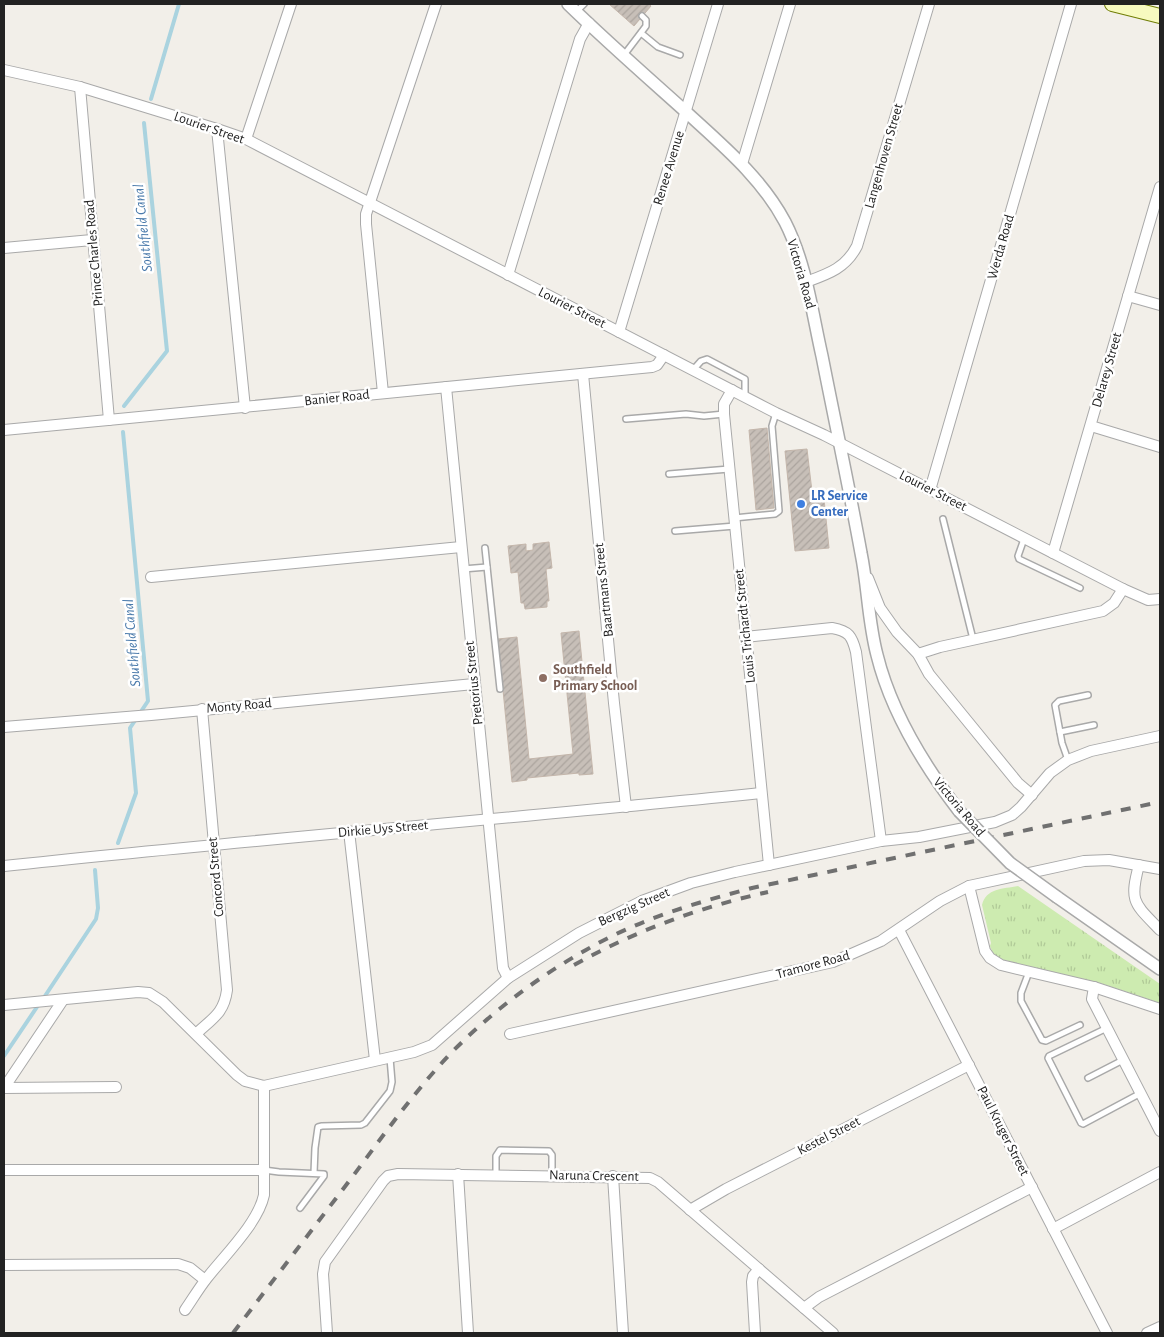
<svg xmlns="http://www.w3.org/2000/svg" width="1164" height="1337" font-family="'Alegreya Sans',sans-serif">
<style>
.grass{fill:url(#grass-tufts)}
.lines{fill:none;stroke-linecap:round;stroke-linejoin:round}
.stream{stroke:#aad3df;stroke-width:4}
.building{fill:url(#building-hatch);stroke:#c4b6ab}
.service-casing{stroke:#a9a9a9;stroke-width:8}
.minor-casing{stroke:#a9a9a9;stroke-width:12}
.tertiary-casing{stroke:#a9a9a9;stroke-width:14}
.secondary-casing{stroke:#707d05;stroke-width:16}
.service{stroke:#fff;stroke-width:5}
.minor{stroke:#fff;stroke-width:10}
.tertiary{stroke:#fff;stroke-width:11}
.secondary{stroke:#f7fabf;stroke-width:14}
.rail{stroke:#707070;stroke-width:4;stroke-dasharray:10 10;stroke-linecap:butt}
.tertiary-bridge-casing{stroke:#a9a9a9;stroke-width:14;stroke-linecap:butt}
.tertiary-bridge{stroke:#fff;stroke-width:11}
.shop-dot{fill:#3f7fe0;stroke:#fff;stroke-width:2}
.education-dot{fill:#8d6e63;stroke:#fff;stroke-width:2}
.labels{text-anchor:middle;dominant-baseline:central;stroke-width:5;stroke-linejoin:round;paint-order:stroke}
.street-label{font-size:14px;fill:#222;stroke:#fff}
.shop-label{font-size:14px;font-weight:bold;fill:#366cbe;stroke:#fff;text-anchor:start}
.education-label{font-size:14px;font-weight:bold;fill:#785e54;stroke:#fff;text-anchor:start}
.water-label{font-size:15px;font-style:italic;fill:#4a7aab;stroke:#fff}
</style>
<defs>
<pattern id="grass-tufts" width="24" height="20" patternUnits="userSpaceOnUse" patternTransform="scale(1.25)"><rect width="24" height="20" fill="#cdebb0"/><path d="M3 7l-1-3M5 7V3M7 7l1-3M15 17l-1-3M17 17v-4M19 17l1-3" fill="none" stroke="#b0c997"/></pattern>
<pattern id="building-hatch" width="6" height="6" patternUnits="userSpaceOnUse" patternTransform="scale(1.25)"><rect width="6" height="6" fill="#c7bfb8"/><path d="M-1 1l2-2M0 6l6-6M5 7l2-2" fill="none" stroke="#aba49e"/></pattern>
</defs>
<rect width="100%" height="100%" fill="#f2efe9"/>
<path class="grass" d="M1018 886 1160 984V1003L1100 983 1004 960 994 956 990 946 991 943 982 905C986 888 1003 889 1018 886Z"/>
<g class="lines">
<g class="stream">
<polyline points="151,99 179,4"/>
<polyline points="124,406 167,351 144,123"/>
<polyline points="118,843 136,793 130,728 148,701 123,432"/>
<polyline points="43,999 96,919 98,908 95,870"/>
<polyline points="4,1056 39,1004"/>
</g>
</g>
<g class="building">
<polygon points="609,4 649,4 651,6 634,26"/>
<polygon points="767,428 774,508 756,510 749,430"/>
<polygon points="807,449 813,500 824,499 829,548 795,551 785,451"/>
<polygon points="549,542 552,568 546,569 549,601 547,601 547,607 525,609 524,603 521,603 518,572 511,573 508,546 526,544 526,551 533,550 533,544"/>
<polygon points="579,631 593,774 579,775 579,773 527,778 527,780 512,782 498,639 517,637 529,759 573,754 561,633"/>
</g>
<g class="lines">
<g class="service-casing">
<g id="service">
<polyline points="577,11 584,4"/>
<polyline points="641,33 658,47 680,55"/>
<polyline points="624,55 646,26 646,20 642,16"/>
<polyline points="693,370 701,361 707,359 745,379 745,396"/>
<polyline points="626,419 686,414 704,416 724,414"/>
<polyline points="669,474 729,469"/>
<polyline points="734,518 775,514 779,511 772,426 776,413"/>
<polyline points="943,519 973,639"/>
<polyline points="675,531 735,526"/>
<polyline points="1024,539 1018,556 1019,559 1080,588"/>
<polyline points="485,548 500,689"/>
<polyline points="463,569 487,567"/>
<polyline points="1060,732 1094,725"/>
<polyline points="1068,760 1062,743 1055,705 1059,701 1088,695"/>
<polyline points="1029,972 1021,993 1021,1001 1042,1040 1046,1041 1080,1025"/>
<polyline points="1107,1028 1049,1056 1048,1058 1081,1123 1083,1124 1141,1093"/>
<polyline points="1088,1078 1123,1060"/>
<polyline points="264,1170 279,1172 324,1174 324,1176 300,1208"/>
<polyline points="314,1173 315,1148 318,1127 322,1126 361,1125 365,1123 390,1091 392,1082 390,1058"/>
<polyline points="496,1175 496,1156 500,1150 549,1151 552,1155 552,1175"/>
</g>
</g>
<g class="minor-casing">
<g id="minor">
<polyline points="4,70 80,87 217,129 246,139 776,413 824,435 1123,589"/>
<polyline points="80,87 109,420"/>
<polyline points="217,129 245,408"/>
<polyline points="246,139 291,4"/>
<polyline points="742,164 790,4"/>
<polyline points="4,248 92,240"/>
<polyline points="508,275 580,39 589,23"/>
<path d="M806 282C828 274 846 268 857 246L929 4"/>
<polyline points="1128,296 1160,305"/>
<polyline points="619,332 718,4"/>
<polyline points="583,374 614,703 626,807"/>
<polyline points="446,387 503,968 508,978"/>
<polyline points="732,390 724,404 724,414 769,865"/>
<polyline points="383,393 366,224 366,214 436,4"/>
<polyline points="1091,426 1160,447"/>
<path d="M4 430C220 409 436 389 652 367L657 365 664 355"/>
<polyline points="930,490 1071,4"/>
<polyline points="1053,553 1160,187"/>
<polyline points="151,577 461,547"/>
<polyline points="868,578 880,608 897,632 918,654 929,674 969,723 1018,783 1032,795"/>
<path d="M745 637 832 628C849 631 852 636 856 652L881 841"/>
<polyline points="918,654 940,647 1103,611 1114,603 1123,589 1148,600 1160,599"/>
<polyline points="4,727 151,715 474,684"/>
<polyline points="349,831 375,1060"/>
<path d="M1139 865C1129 902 1134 903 1160 930"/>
<path d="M4 866C256 839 509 819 761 793"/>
<polyline points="969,886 985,951 990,958 1001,965 1094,987 1160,1009"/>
<polyline points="899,930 1107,1333"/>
<polyline points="1094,987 1092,999 1160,1131"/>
<polyline points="4,1005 138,992 149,993 163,1002 237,1075 245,1081 264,1086 414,1052 432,1045 508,978 579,933 642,901 691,883 735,872 881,841 919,837 995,822 1012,815 1021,807 1050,773 1068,760 1091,751 1160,736"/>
<path d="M197 1033C213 1018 224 1013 227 990L202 709"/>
<polyline points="510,1034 833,962 881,941 940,901 969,886 1084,861 1109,860 1160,869"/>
<polyline points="4,1088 116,1087"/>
<polyline points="4,1088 63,1000"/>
<polyline points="4,1170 263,1170"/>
<polyline points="458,1174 468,1333"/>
<polyline points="613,1176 623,1333"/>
<polyline points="690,1210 726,1189 969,1065"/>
<polyline points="1053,1229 1160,1172"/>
<polyline points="4,1265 178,1264 190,1268 205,1280"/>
<polyline points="804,1308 819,1297 1032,1187"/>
<path d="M185 1310C192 1300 199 1288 207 1278 225 1255 258 1223 264 1195V1086"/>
<polyline points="327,1333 323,1274 325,1262 383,1181 388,1176 398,1174 650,1178 658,1182 833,1333"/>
<polyline points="755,1333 752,1282 753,1276 759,1269"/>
<polyline points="1147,1333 1160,1327"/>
</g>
</g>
<g class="tertiary-casing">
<g id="tertiary">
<path d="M568 4C606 41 646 76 685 111 722 145 761 177 785 222 806 263 812 312 822 356 835 422 849 487 861 553 868 587 868 621 877 655 891 712 923 764 959 811"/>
<polyline points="1057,897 1160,969"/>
</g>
</g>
<g class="secondary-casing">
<polyline id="secondary" points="1112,4 1160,16"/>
</g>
<use href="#service" class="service"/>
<use href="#minor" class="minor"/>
<use href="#tertiary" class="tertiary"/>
<use href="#secondary" class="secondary"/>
<g class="rail">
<path d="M574 965C635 931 700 907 768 892"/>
<path d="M233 1333C272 1282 311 1231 350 1180 383 1136 415 1090 454 1050 493 1011 538 977 586 950 637 920 695 903 752 888L1160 802"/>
</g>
<g class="tertiary-bridge-casing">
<polyline id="tertiary-bridge" points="959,811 1010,863 1057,897"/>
</g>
<use href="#tertiary-bridge" class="tertiary-bridge"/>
</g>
<circle class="shop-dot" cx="801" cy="504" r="5"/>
<circle class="education-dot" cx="543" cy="678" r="5"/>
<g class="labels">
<g class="street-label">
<text transform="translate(209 128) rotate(19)">Lourier Street</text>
<text transform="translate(884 156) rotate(-74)">Langenhoven Street</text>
<text transform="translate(669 168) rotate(-73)">Renee Avenue</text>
<text transform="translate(1001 247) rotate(-74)">Werda Road</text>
<text transform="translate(94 253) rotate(-95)">Prince Charles Road</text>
<text transform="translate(801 274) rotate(74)">Victoria Road</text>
<text transform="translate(572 308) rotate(27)">Lourier Street</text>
<text transform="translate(1107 370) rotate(-74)">Delarey Street</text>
<text transform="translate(337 398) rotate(-6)">Banier Road</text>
<text transform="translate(933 491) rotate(27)">Lourier Street</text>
<text transform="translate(604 590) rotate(-96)">Baartmans Street</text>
<text transform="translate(745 626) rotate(-96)">Louis Trichardt Street</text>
<text transform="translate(474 683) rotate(-96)">Pretorius Street</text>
<text transform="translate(239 706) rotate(-5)">Monty Road</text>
<text transform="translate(959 807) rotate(50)">Victoria Road</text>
<text transform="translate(383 829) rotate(-5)">Dirkie Uys Street</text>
<text transform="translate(216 877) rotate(-95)">Concord Street</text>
<text transform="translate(634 907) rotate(-24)">Bergzig Street</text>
<text transform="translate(813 965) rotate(-15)">Tramore Road</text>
<text transform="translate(1003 1131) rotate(63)">Paul Kruger Street</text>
<text transform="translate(829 1136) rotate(-27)">Kestel Street</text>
<text transform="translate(594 1176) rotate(1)">Naruna Crescent</text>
</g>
<g class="shop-label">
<text x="811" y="496">LR Service<tspan x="811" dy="16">Center</tspan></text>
</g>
<g class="education-label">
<text x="553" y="670">Southfield<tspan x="553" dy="16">Primary School</tspan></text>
</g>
<g class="water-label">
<text transform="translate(143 228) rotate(-96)">Southfield Canal</text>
<text transform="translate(132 643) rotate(-95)">Southfield Canal</text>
</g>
</g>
<rect width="1164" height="1337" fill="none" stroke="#222222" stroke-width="10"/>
</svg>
